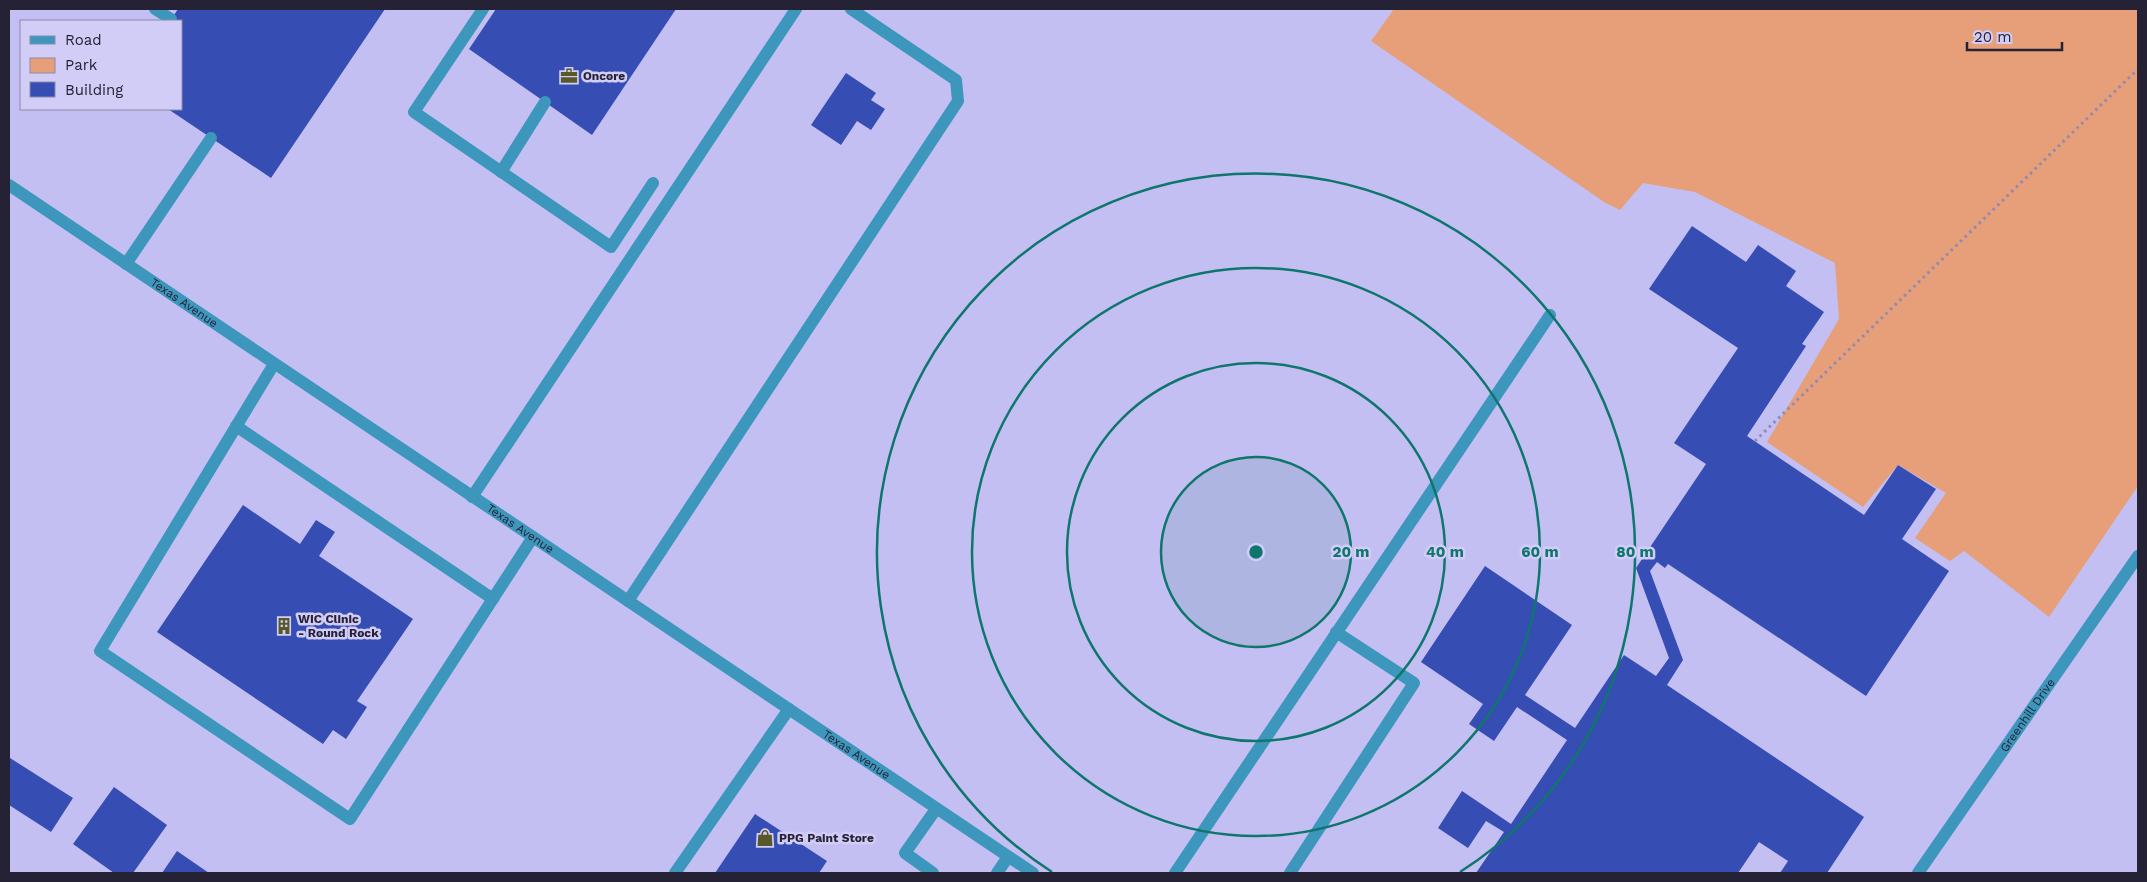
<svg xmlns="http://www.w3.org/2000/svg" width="2147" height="882" font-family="'Work Sans',sans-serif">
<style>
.green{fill:#e69f79}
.building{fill:#364db3}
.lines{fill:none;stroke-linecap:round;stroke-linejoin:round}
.path{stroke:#8f8ab3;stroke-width:3;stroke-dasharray:2.5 4;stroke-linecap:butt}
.service{stroke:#3d96bb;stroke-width:12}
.pedestrian{stroke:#3d96bb;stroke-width:12}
.minor{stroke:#3d96bb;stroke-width:12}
.tertiary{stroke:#3d96bb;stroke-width:12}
.ring{fill:none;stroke:#0f766e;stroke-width:2.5}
.labels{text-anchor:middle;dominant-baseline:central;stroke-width:5;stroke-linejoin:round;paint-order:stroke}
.poi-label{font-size:12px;font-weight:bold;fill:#252236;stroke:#d1cdf7;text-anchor:start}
.street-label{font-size:12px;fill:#252236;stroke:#d1cdf7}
.centre{fill:#0f766e;stroke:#d1cdf7;stroke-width:2.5}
.ring-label{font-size:15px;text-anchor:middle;font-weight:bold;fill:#0f766e;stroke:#d1cdf7;stroke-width:5;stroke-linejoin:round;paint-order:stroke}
</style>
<rect width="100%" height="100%" fill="#c4bff2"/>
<polygon class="green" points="1394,9 2138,9 2138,486 2049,617 1964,551 1950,561 1915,538 1946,493 1898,465 1863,507 1767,442 1839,319 1835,263 1695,192 1643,183 1620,210 1604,202 1371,41"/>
<g class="building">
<polygon points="178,9 385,9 271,178 168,109 181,109 181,21 170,21"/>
<polygon points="496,9 676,9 592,135 469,49"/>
<polygon points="846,73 876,93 871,100 885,109 871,130 857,121 841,145 811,125"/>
<polygon points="1692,226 1746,262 1758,245 1796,271 1786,286 1824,312 1802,344 1806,346 1747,436 1864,515 1898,465 1936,489 1902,539 1949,571 1866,696 1668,564 1665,568 1657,562 1650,571 1683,660 1667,685 1864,817 1827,873 1780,873 1788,861 1759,842 1738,873 1476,873 1504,832 1486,821 1468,848 1438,828 1462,791 1511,824 1567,740 1517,707 1494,741 1469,724 1483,704 1421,662 1485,566 1572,625 1525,695 1575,728 1624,655 1656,676 1669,658 1636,568 1706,464 1674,443 1738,348 1649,289"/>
<polygon points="243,505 300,544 316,520 335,532 319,556 413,619 357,701 367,707 346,739 333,730 323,744 157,632"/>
<polygon points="10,758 73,798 51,832 9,805"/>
<polygon points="114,787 167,825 133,873 114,873 73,844"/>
<polygon points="755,814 827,861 819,873 715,873"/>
<polygon points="177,851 209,873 162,873"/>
</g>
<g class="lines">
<polyline class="path" points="1755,441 2138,69"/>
<g class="service">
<polyline points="155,9 171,19"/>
<polyline points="126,264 211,138"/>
<polyline points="274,364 100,651 350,819 533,537"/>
<polyline points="236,426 493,599"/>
<polyline points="472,497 796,9"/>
<polyline points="628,601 958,101 956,80 851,9"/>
<polyline points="675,873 789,709"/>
<polyline points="933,873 905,853 936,809"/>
<polyline points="997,873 1008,857"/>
<polyline points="1175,873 1550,315"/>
<polyline points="1290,873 1414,683 1336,632"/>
</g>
<g class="pedestrian">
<polyline points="483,9 414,112 611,247 653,183"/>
<polyline points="501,172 545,102"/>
</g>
<path class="minor" id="s1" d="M9 185 1033 873"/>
<path class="tertiary" id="s2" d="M1918 873 2138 556"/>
</g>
<circle cx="1256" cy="552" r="95" fill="#0f766e" fill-opacity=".12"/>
<g class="ring">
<circle cx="1256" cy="552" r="95"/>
<circle cx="1256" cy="552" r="189"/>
<circle cx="1256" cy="552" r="284"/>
<path d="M1052 872A379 379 0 1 1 1460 872"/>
</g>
<defs>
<g id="office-bare" transform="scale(1.35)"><path d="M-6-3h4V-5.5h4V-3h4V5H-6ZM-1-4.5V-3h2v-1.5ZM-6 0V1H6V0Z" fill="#585926" stroke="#d1cdf7" stroke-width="2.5" paint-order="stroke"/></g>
<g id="building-bare" transform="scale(1.35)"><path d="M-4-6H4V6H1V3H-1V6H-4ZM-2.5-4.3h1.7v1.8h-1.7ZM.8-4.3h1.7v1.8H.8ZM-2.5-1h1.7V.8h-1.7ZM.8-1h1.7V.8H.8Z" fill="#585926" stroke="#d1cdf7" stroke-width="2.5" paint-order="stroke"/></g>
<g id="shop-bare" transform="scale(1.35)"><path d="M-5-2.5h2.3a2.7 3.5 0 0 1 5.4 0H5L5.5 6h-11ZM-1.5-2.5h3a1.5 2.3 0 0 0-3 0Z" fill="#585926" stroke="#d1cdf7" stroke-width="2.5" paint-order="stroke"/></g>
</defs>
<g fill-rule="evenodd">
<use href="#office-bare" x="569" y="76"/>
<use href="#building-bare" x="284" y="626"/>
<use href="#shop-bare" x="765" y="838"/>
</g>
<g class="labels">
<g class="poi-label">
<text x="583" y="76">Oncore</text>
<text x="298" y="619">WIC Clinic<tspan x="298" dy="14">- Round Rock</tspan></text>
<text x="779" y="838">PPG Paint Store</text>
</g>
<g class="street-label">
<text stroke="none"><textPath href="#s1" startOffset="211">Texas Avenue</textPath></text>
<text stroke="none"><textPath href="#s1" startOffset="616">Texas Avenue</textPath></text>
<text stroke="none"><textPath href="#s2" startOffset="192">Greenhill Drive</textPath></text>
<text stroke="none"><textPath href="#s1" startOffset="1021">Texas Avenue</textPath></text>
</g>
</g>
<circle cx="1256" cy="552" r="8" class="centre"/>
<g class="ring-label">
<text x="1351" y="557">20 m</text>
<text x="1445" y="557">40 m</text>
<text x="1540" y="557">60 m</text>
<text x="1635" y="557">80 m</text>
</g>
<rect width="2147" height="882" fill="none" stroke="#252236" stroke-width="20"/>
<rect x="20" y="20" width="162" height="90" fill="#d1cdf7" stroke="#8c89aa"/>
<rect x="30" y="36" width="25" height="8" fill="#3d96bb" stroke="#8c89aa"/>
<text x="65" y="45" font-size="15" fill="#252236">Road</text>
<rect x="30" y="58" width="25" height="15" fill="#e69f79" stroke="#8c89aa"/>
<text x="65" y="70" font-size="15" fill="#252236">Park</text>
<rect x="30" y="82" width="25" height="15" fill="#364db3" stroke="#8c89aa"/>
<text x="65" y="95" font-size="15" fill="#252236">Building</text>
<path d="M1967 42v8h95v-8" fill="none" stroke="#252236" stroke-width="2.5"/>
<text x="1974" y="42" font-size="15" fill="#252236" stroke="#d1cdf7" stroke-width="4" paint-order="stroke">20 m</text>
</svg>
